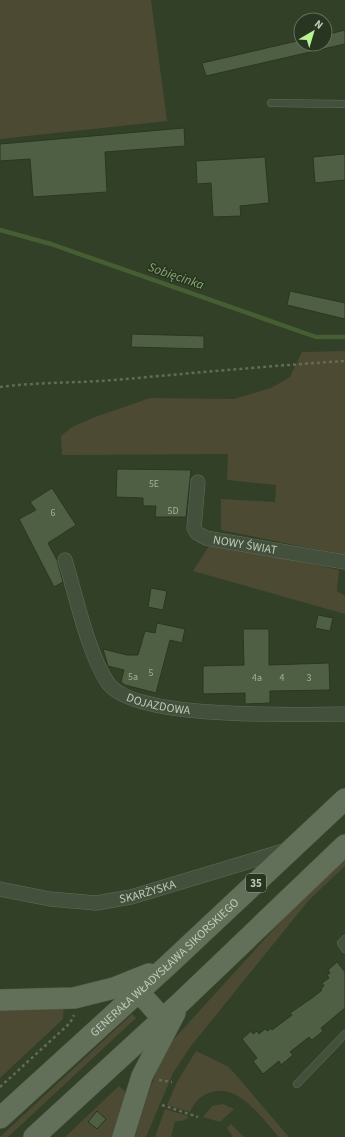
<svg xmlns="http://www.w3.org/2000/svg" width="345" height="1137" font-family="'Source Sans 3',sans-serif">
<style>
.green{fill:#4d4a34}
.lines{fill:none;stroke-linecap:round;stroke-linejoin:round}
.stream{stroke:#455e34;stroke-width:4.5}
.building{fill:#4f5f43;stroke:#2a3722}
.service-casing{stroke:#616d59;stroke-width:8}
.minor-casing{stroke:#616d59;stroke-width:15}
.primary-casing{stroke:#4f5c48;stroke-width:22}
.path{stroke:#666953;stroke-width:2.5;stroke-dasharray:3 3;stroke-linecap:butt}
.service{stroke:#43503b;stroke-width:7}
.minor{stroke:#43503b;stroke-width:14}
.primary{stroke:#627059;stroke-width:21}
.labels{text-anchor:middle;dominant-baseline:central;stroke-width:3;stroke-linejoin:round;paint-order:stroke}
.number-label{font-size:10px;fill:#a3af9b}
.shield{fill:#283520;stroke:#929d8a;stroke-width:1}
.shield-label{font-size:11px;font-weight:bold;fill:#bfcab8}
.street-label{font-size:12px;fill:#bfcab8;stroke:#283520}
.water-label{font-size:13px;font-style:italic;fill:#89a772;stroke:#283520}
</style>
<rect width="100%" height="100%" fill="#314027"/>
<g class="green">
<polygon points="0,0 151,0 167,121 0,139"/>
<polygon points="345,351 345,555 221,530 221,499 275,502 276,485 227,480 228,454 62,455 61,436 72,427 95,417 150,398 234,399 271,388 290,377 302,352"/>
<polygon points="211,543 339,570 337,591 345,596 345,614 193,571"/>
<path d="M345 860V866L309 900 191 1046 173 1073 146 1137H135C146 1099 153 1074 173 1040L292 909Z"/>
<polygon points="64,1003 63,1019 0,1078 0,1007"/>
<polygon points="132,1014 136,1018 8,1137 0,1137"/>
<path d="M196 1051 229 1067 289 1137H279C262 1119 238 1081 209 1093 200 1096 194 1103 190 1112L167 1105 177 1082Z"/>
<polygon points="119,1086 126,1093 114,1137 65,1137"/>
<polygon points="223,1104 234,1109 220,1122 203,1117 212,1106"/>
<polygon points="165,1109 188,1116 188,1118 182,1121 175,1121 171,1137 155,1137"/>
<polygon points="231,1124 244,1137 233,1137 227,1128"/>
</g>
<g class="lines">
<polyline class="stream" points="0,230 51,244 316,337 345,337"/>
</g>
<g class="building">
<polygon points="345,30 345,44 206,76 202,63 301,40 301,44 325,44 325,46 325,35"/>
<polygon points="184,128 185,146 105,152 107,192 33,197 30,159 0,161 0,144"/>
<polygon points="345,154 345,180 315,183 313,157"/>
<polygon points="265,157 269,203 240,206 241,216 213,217 211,183 197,184 196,161"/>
<polygon points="290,291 345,303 345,319 287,305"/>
<polygon points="132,334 204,336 204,349 131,347"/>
<polygon points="117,469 191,470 186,517 155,517 156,506 143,506 143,498 116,497"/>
<polygon points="52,488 76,525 48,543 57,560 63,582 54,587 19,519 36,510 30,502"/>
<polygon points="151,588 167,591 163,610 148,607"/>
<polygon points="318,615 333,618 330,631 315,628"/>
<polygon points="157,623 185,629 182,643 170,640 156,693 125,685 121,682 124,670 108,666 103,649 127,655 138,655 145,631 155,633"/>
<polygon points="243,629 269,629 269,665 329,663 330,690 270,691 270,703 245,704 245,693 203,694 203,666 244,665"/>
<polygon points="337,962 345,972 345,1008 321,1028 323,1031 312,1040 309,1037 290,1052 293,1055 281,1065 279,1061 263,1074 253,1061 257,1058 242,1039 251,1031 253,1034 257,1031 259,1034 265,1029 268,1031 271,1028 272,1030 292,1015 290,1013 312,998 322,990 321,989 324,986 322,983 329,978 327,975 330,973 328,970"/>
<polygon points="97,1111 106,1119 97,1129 88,1122"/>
</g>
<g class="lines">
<g class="service-casing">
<g id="service">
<polyline points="271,103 345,104"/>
<polyline points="345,939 341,943 345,949"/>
<polyline points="297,1084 345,1034"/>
</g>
</g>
<g class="minor-casing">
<g id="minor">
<path id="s1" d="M198 482 194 528 197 533 206 538 345 562"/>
<path id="s2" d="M65 560C76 595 88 654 108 683 135 721 299 714 345 714"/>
<path id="s3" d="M0 889 50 899 96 903 131 897 287 850"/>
</g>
</g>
<g class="primary-casing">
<g id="primary">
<polyline points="138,991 162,1018"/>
<polyline points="0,1000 74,998 114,988 149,974"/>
<path id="s4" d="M0 1118 167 966 345 799"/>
<polyline points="34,1137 182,1001 345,845"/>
<polyline points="123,1137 142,1076 175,1013"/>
</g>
</g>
<g class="path">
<path d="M0 387C38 382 77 383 115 380 192 373 268 366 345 361"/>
<polyline points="159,1080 172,1082"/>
<polyline points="0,1087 70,1023 74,1015"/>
<polyline points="162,1105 198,1117"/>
</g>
<use href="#service" class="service"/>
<use href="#minor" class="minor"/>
<use href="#primary" class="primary"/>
</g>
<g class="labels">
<g class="number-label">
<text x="154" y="484">5E</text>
<text x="173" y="511">5D</text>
<text x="53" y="513">6</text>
<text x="151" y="673">5</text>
<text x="133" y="677">5a</text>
<text x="257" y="678">4a</text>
<text x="282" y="678">4</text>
<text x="309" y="678">3</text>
</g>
<rect class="shield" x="246" y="874" width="20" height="18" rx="3"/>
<g class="shield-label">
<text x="256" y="883">35</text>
</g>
<g class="street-label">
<text stroke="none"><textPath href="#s1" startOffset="102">NOWY ŚWIAT</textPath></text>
<text stroke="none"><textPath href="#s2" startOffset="187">DOJAZDOWA</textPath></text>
<text stroke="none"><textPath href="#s3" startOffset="150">SKARŻYSKA</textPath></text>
<text stroke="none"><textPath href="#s4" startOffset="223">GENERAŁA WŁADYSŁAWA SIKORSKIEGO</textPath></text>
</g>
<g class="water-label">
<text transform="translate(176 276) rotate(19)">Sobięcinka</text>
</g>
</g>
<g transform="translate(313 32) rotate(38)"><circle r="19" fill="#283520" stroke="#64715d"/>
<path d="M0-3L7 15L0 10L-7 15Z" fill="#b7f493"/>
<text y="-6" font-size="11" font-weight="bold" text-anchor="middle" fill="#bfcab8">N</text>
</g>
</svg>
